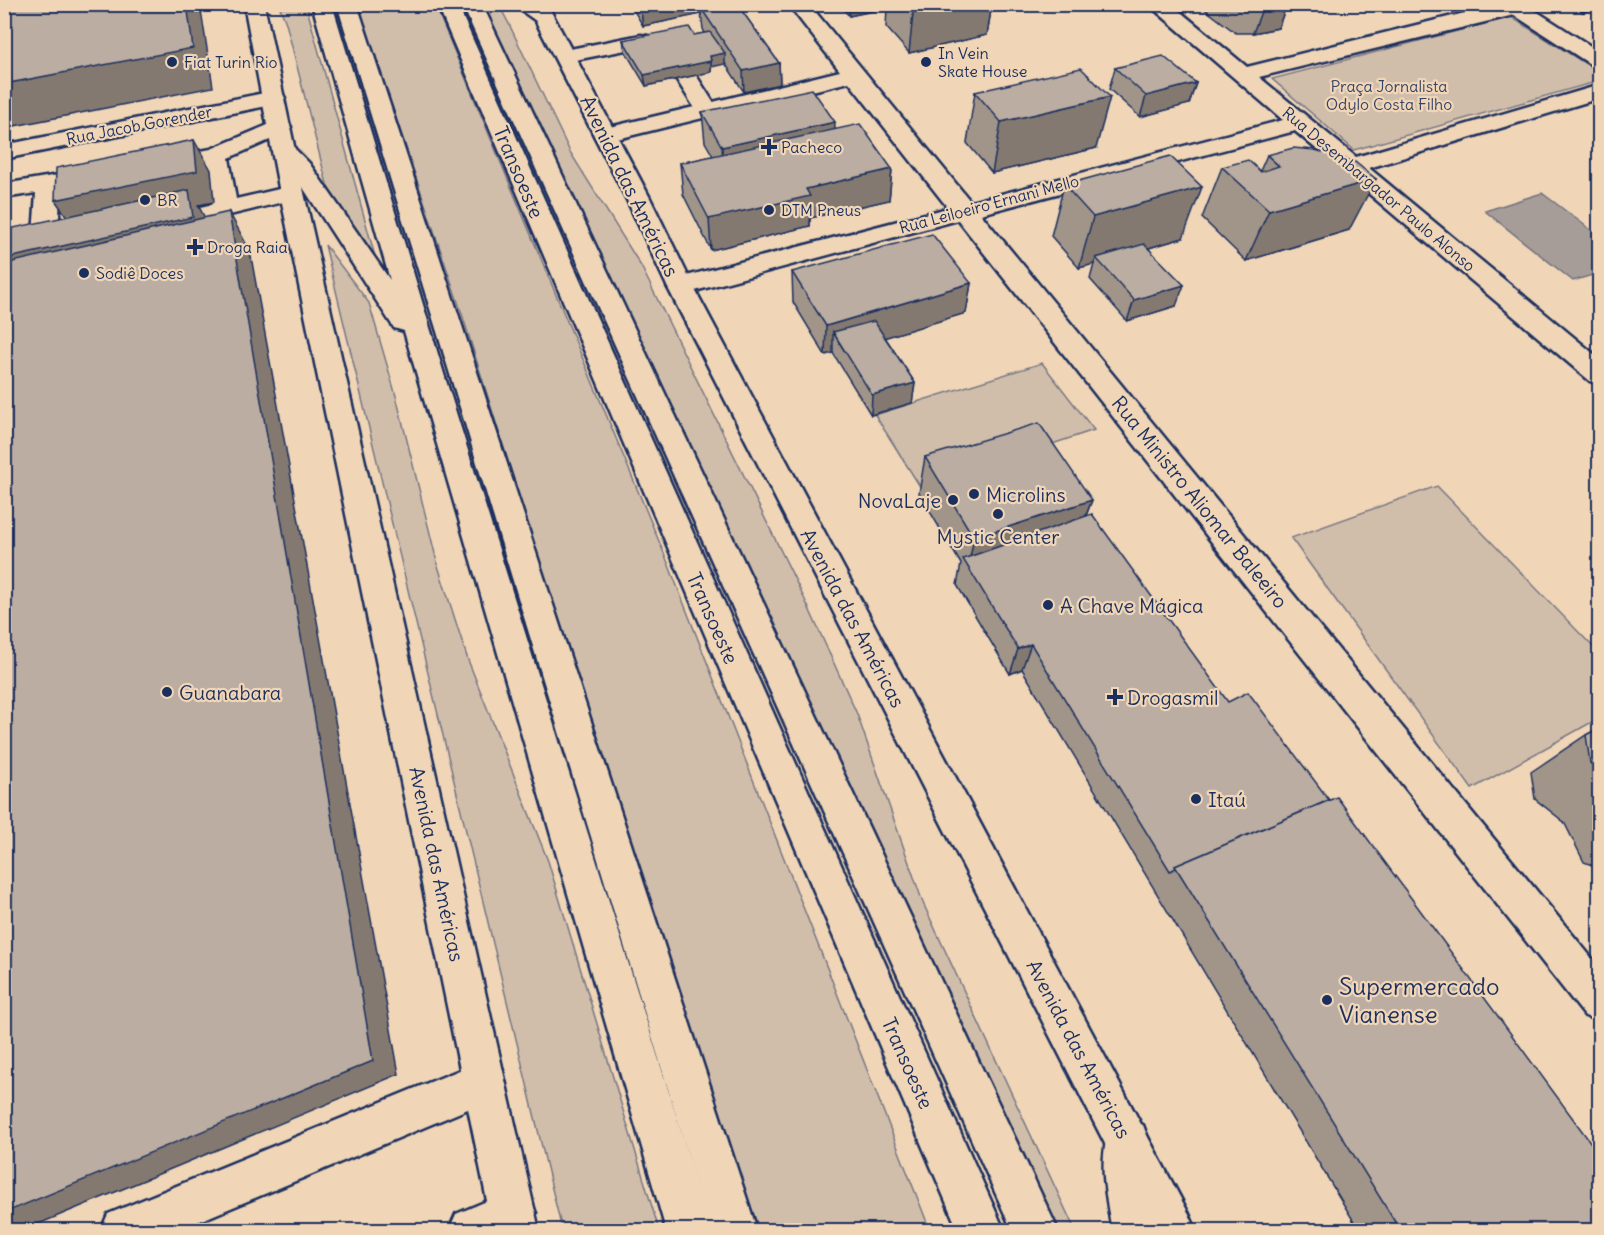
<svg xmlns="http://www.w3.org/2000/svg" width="1604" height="1235" font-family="Delius,sans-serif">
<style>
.green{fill:#d1beaa;stroke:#767684;stroke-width:1.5}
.water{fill:#a79d98;stroke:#6f7181;stroke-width:1.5}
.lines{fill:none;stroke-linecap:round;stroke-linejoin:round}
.minor-casing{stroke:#1b2f5e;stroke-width:5}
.major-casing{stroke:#1b2f5e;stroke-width:5}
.highway-casing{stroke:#1b2f5e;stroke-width:5}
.minor{fill:#f0d6b7;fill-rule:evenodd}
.major{fill:#f0d6b7;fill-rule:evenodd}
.highway{fill:#f0d6b7;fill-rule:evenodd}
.wall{fill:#a1958a;stroke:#1b2f5e;stroke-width:1.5}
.shaded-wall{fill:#837971;stroke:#1b2f5e;stroke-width:1.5}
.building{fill:#bbada1;stroke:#1b2f5e;stroke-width:1.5}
.poi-dot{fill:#1b2f5e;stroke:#f0d6b7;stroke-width:2}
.labels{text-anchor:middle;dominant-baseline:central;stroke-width:4.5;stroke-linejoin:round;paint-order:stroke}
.far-poi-label{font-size:16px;fill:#1b2f5e;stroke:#f0d6b7;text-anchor:start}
.far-park-label{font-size:16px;fill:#364469;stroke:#f0d6b7}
.far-street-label{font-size:16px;fill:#1b2f5e;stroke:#f0d6b7}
.street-label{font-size:20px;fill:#1b2f5e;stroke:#f0d6b7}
.poi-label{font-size:20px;fill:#1b2f5e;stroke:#f0d6b7;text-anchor:start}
.near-poi-label{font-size:24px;fill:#1b2f5e;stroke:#f0d6b7;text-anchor:start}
</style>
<rect width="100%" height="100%" fill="#f0d6b7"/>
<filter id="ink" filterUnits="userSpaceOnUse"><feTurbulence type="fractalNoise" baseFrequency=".0167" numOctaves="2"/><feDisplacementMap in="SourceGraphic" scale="12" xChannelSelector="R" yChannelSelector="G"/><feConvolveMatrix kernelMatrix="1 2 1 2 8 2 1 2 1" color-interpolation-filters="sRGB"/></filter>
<g filter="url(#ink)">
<g class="green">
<polygon points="279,5 306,5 376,260 330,196 286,23"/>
<polygon points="358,5 435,5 666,558 930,1230 759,1230 666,966 462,314"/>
<polygon points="479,5 499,5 509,24 570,152 641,266 806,602 857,714 923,903 1075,1230 1055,1230"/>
<polygon points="1511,17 1599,72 1599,81 1354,150 1272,79"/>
<polygon points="325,245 369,303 396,396 438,566 468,660 548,861 659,1230 562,1230"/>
<polygon points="1042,363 1094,430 921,488 875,415"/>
<polygon points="1437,486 1599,653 1599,718 1472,789 1291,538"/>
</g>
<polygon class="water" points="1542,193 1599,236 1599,273 1573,281 1485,211"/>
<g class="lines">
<g class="minor-casing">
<g id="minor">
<polygon points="337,4 357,4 757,1230 711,1230"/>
<polygon points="437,4 457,4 1004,1230 958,1230"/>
<polygon points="788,4 809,4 971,202 1283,120 1148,4 1171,4 1247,67 1501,4 1525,4 1600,52 1600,68 1593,66 1514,15 1259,77 1356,157 1600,85 1600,98 1369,168 1600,359 1600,384 1590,381 1295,131 981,214 1600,968 1600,1021 1585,1016 958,220 680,295 671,292 667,286 671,280 948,208 849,82 605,142 597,140 594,135 597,130 694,107 675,77 678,72 694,72 713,102 840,71"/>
<polygon points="641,35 668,39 671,43 668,47 641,47 565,62 558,60 554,56 558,52 565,50"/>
<polygon points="274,91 282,93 285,98 282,103 4,159 4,145"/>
<polygon points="280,120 288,122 291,127 288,132 229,158 236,199 292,186 300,188 304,193 300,198 159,232 150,229 147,224 150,219 213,204 207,164 160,172 152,170 148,165 152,160 211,149"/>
<polygon points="100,168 108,170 112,175 108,180 60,189 58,249 54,255 45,257 36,255 32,249 36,193 4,198 4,184"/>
<polygon points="484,1060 499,1066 505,1081 499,1096 178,1230 101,1230 108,1214"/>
<polygon points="513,1190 529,1197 536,1213 529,1229 449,1230 456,1214"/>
</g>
</g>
<g class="major-casing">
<g id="major">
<polygon points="244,4 264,4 304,193 539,1230 493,1230 280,193"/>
<polygon points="527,4 547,4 650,198 693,286 1189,1214 1196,1230 1149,1230 667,286 626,198"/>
</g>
</g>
<g class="highway-casing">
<g id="highway">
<polygon points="312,4 332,4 444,374 712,1230 666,1230 404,331 394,328 302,186 273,152 277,147 293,147 309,163 390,280"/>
<polygon points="462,4 482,4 1058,1230 1012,1230"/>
<polygon points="512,4 537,4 553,17 550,21 536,21"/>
<path d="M1127 1119 1143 1125 1149 1141 1148 1178 1158 1230H1112C1106 1195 1097 1159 1111 1125Z"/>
</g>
</g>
<use href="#minor" class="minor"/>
<use href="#major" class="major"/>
<use href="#highway" class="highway"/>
</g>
<g class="wall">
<polygon points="630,4 737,4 779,63 780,84 744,92 725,63 711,67 711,72 646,86 625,51 623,40 694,35 705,33 703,29 701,14 643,26"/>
<polygon points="839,4 992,4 987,35 909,53 886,27 887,8 849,16"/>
<polygon points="1198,4 1287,4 1278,28 1253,33 1236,33"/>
<polygon points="1289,4 1333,4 1298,12"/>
<polygon points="1571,4 1599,4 1599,8 1583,12"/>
<polygon points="1115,68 1196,83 1189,104 1140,117 1109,89"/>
<polygon points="975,92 1096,148 992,173 967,143"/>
<polygon points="702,112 835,129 892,169 889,200 810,218 810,226 711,250 683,194 680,163 713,156 705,142"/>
<polygon points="1267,155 1349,230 1246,261 1202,218 1222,167 1260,171"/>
<polygon points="1064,185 1183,238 1149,248 1176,306 1127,321 1090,279 1094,264 1079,268 1051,236"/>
<polygon points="792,272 971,283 966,313 885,337 915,383 912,403 871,415 833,353 825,355 793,302"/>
<polygon points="925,457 1092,500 1086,516 1599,1230 1359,1230 1022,669 1010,674 957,585 961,564 919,493"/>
<polygon points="1599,728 1599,868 1584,862 1564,822 1535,799 1531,772 1586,735"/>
</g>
<g class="shaded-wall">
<polygon points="187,4 200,4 213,87 4,128 4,84"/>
<polygon points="640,4 722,4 701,8 701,14 643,26"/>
<polygon points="849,4 887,4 887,8 849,16"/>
<polygon points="914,4 992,4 987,35 909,53"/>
<polygon points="1264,4 1287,4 1278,28 1253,33"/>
<polygon points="1301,4 1333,4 1298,12"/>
<polygon points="1588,4 1599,4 1599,8 1583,12"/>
<polygon points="725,53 725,64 711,67 710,56"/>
<polygon points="711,61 711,72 646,86 644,75"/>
<polygon points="779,63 780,84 744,92 743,71"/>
<polygon points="1196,83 1189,104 1140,117 1146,96"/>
<polygon points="1110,97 1096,148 992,173 1001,122"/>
<polygon points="835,122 834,152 724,177 722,147"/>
<polygon points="194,140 211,170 214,202 198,205 211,229 4,305 4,259 77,231 55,200"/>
<polygon points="892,169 889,200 810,218 810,226 711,250 709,219 806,189"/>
<polygon points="1376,179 1349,230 1246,261 1269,210"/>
<polygon points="1202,187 1183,238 1100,262 1096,258 1094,264 1079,268 1093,217"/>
<polygon points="229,212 250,251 399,1074 24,1230 4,1230 4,1213"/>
<polygon points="971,283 966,313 844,350 833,332 833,353 825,355 826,326"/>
<polygon points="1184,285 1176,306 1127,321 1134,300"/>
<polygon points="915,383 912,403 871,415 872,395"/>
<polygon points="1092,500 1078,535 968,567 974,538"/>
<polygon points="1031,644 1022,669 1010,674 1018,649"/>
</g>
<g class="building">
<polygon points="4,4 187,4 193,48 4,84"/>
<polygon points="721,4 737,4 779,63 743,71 701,8"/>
<polygon points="689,27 694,35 710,32 725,53 710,56 711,61 644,75 623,40"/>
<polygon points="1163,56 1196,83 1146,96 1115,68"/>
<polygon points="1081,68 1110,97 1001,122 975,92"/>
<polygon points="812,89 835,122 722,147 702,112"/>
<polygon points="860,124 892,169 806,189 810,196 709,219 680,163"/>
<polygon points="194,140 197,171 55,200 56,168"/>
<polygon points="1293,148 1315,150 1355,162 1376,179 1269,210 1222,167 1248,160 1261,172 1279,166 1267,155"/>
<polygon points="1170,156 1202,187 1093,217 1064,185"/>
<polygon points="189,190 193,217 4,259 4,230"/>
<polygon points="229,212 373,1061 4,1213 4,264"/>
<polygon points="932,234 971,283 826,326 792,272"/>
<polygon points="1144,244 1184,285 1134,300 1096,258"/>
<polygon points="874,321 915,383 872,395 833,332"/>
<polygon points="1039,423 1092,500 974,538 925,457"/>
<polygon points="1092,514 1228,702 1248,692 1329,800 1175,866 1176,868 1170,871 1031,644 1018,649 963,559"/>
<polygon points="1599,728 1599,771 1590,763 1586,735"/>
<polygon points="1337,797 1599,1154 1599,1230 1400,1230 1175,866"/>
</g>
</g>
<g class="poi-dot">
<circle cx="172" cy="62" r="6"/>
<circle cx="926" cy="62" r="6"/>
<path d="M766 138h6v6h6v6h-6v6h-6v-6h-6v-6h6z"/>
<circle cx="145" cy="200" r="6"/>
<circle cx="769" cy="210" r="6"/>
<path d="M192 238h6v6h6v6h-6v6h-6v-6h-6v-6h6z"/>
<circle cx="84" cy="273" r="6"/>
<circle cx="974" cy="494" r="6"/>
<circle cx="953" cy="500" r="6"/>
<circle cx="998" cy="514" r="6"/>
<circle cx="1048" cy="605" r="6"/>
<circle cx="167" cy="692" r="6"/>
<path d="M1112 688h6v6h6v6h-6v6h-6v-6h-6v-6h6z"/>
<circle cx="1196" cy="799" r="6"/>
<circle cx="1327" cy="1000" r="6"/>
</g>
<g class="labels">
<g class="far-poi-label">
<text x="938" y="53">In Vein<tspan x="938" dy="18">Skate House</tspan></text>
<text x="184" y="62">Fiat Turin Rio</text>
<text x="781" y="147">Pacheco</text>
<text x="157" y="200">BR</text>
<text x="781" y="210">DTM Pneus</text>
<text x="207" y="247">Droga Raia</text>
<text x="96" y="273">Sodiê Doces</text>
</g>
<g class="far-park-label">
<text x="1389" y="86">Praça Jornalista<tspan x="1389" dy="18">Odylo Costa Filho</tspan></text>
</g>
<g class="far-street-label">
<text transform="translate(139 125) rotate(-11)">Rua Jacob Gorender</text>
<text transform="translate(1379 189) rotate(40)">Rua Desembargador Paulo Alonso</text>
<text transform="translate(989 204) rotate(-15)">Rua Leiloeiro Ernani Mello</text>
</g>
<g class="street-label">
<text transform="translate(519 172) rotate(67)">Transoeste</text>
<text transform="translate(630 186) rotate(64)">Avenida das Américas</text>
<text transform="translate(1200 502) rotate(51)">Rua Ministro Aliomar Baleeiro</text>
<text transform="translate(713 618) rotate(66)">Transoeste</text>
<text transform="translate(853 618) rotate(62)">Avenida das Américas</text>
<text transform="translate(437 864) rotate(78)">Avenida das Américas</text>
<text transform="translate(1079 1049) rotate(62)">Avenida das Américas</text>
<text transform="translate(908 1063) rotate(66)">Transoeste</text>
</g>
<g class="poi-label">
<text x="986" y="494">Microlins</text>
<text x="941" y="500" text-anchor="end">NovaLaje</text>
<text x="998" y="536" text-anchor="middle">Mystic Center</text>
<text x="1060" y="605">A Chave Mágica</text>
<text x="179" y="692">Guanabara</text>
<text x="1127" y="697">Drogasmil</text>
<text x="1208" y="799">Itaú</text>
</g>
<g class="near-poi-label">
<text x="1339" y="986">Supermercado<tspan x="1339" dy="28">Vianense</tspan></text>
</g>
</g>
<rect width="1604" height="1235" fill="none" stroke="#f0d6b7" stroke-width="24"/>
<rect x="12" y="12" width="1580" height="1211" fill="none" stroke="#1b2f5e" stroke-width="2" filter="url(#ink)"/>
</svg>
